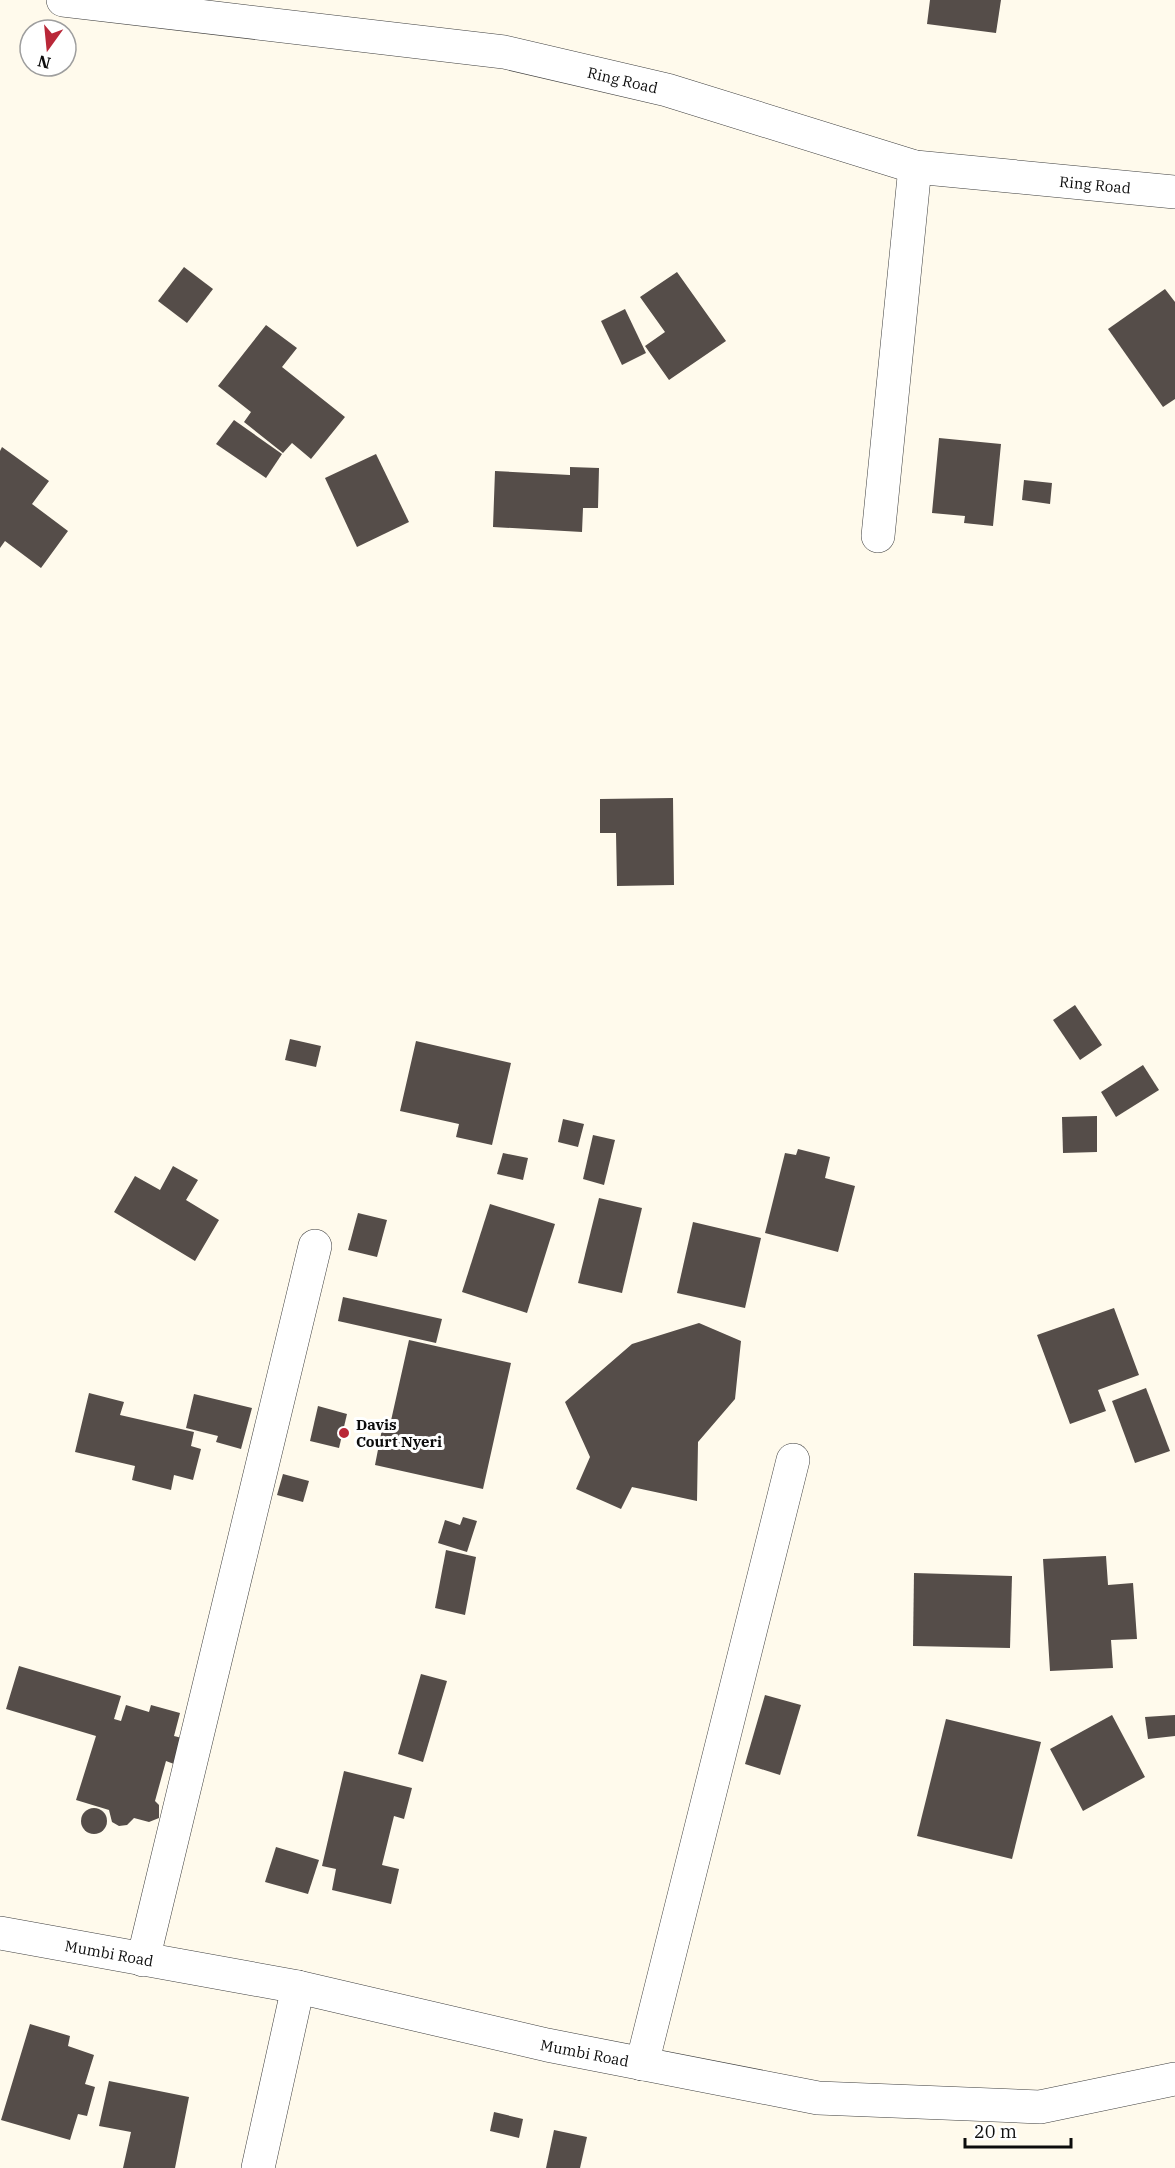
<svg xmlns="http://www.w3.org/2000/svg" width="1175" height="2168" font-family="'IBM Plex Serif',serif">
<style>
.building{fill:#554d49}
.lines{fill:none;stroke-linecap:round;stroke-linejoin:round}
.street-casing{stroke:#3f3f3f;stroke-width:34}
.street{stroke:#fff;stroke-width:33}
.poi-dot{fill:#b92738;stroke:#fff;stroke-width:2}
.labels{text-anchor:middle;dominant-baseline:central;stroke-width:6;stroke-linejoin:round;paint-order:stroke}
.street-label{font-size:15px;fill:#0c0c0c;stroke:#fff}
.poi-label{font-size:15px;font-weight:bold;fill:#0c0c0c;stroke:#fff;text-anchor:start}
</style>
<rect width="100%" height="100%" fill="#fffaec"/>
<g class="building">
<polygon points="930,0 1001,0 996,33 927,24"/>
<polygon points="184,267 213,289 187,323 158,301"/>
<polygon points="677,272 726,341 669,380 645,346 665,332 640,297"/>
<polygon points="1165,289 1175,302 1175,399 1163,407 1108,329"/>
<polygon points="625,309 646,353 622,365 601,321"/>
<polygon points="266,325 297,348 282,367 345,417 311,459 292,443 283,453 244,422 251,412 218,386"/>
<polygon points="234,420 282,454 266,478 216,444"/>
<polygon points="939,438 1001,444 993,526 964,523 965,516 932,513"/>
<polygon points="2,447 49,481 32,504 68,531 41,568 5,541 0,548 0,451"/>
<polygon points="376,454 409,522 357,547 325,478"/>
<polygon points="570,467 599,468 598,508 583,508 582,532 493,527 495,471 570,475"/>
<polygon points="1024,480 1052,483 1050,504 1022,500"/>
<polygon points="673,798 674,885 617,886 616,833 600,833 600,799"/>
<polygon points="1075,1005 1102,1045 1080,1060 1053,1020"/>
<polygon points="290,1039 321,1046 316,1067 285,1060"/>
<polygon points="416,1041 511,1063 492,1145 456,1137 459,1124 400,1111"/>
<polygon points="1143,1065 1159,1090 1116,1117 1101,1092"/>
<polygon points="1097,1116 1097,1152 1063,1153 1062,1117"/>
<polygon points="563,1119 584,1124 578,1147 558,1142"/>
<polygon points="593,1135 615,1140 604,1185 583,1179"/>
<polygon points="798,1149 830,1157 825,1178 855,1186 838,1252 765,1233 785,1153 796,1155"/>
<polygon points="503,1153 528,1158 523,1180 497,1174"/>
<polygon points="173,1166 198,1180 186,1200 219,1220 195,1261 114,1212 135,1176 160,1190"/>
<polygon points="599,1198 642,1208 622,1293 578,1283"/>
<polygon points="490,1204 555,1224 527,1313 462,1292"/>
<polygon points="358,1213 387,1220 377,1257 348,1250"/>
<polygon points="693,1222 761,1238 745,1308 677,1293"/>
<polygon points="343,1297 442,1319 436,1343 338,1321"/>
<polygon points="1114,1308 1139,1375 1098,1390 1106,1411 1070,1424 1037,1335"/>
<polygon points="699,1323 741,1341 735,1399 698,1442 697,1501 632,1487 621,1509 576,1489 590,1457 565,1402 632,1344"/>
<polygon points="409,1340 511,1363 483,1489 375,1465 383,1424 390,1425"/>
<polygon points="1146,1388 1170,1451 1135,1463 1112,1401"/>
<polygon points="89,1393 124,1402 120,1415 194,1432 191,1446 201,1449 193,1480 174,1475 171,1490 132,1480 135,1466 75,1452"/>
<polygon points="194,1394 252,1408 241,1449 216,1442 218,1436 186,1428"/>
<polygon points="318,1406 347,1414 339,1448 310,1441"/>
<polygon points="283,1474 309,1481 303,1502 277,1495"/>
<polygon points="463,1517 477,1521 467,1552 438,1543 445,1520 460,1525"/>
<polygon points="446,1550 476,1557 465,1615 435,1608"/>
<polygon points="1106,1556 1108,1585 1133,1583 1137,1639 1111,1640 1113,1668 1050,1671 1043,1559"/>
<polygon points="914,1573 1012,1576 1010,1648 913,1646"/>
<polygon points="19,1666 121,1696 114,1719 121,1721 126,1705 149,1712 151,1705 180,1713 174,1736 182,1738 174,1764 166,1761 155,1801 159,1805 159,1818 149,1822 134,1818 127,1825 119,1826 112,1822 109,1810 76,1800 96,1736 6,1709"/>
<polygon points="421,1674 447,1681 423,1762 398,1754"/>
<polygon points="765,1695 801,1705 780,1775 745,1764"/>
<polygon points="1112,1715 1145,1777 1083,1811 1050,1749"/>
<polygon points="1175,1715 1175,1736 1148,1739 1145,1717"/>
<polygon points="946,1719 1041,1742 1012,1859 917,1836"/>
<polygon points="344,1771 412,1788 404,1819 394,1816 382,1865 399,1869 391,1904 332,1890 336,1869 322,1866"/>
<circle cx="94" cy="1821" r="13"/>
<polygon points="276,1847 319,1860 308,1894 265,1882"/>
<polygon points="30,2024 70,2036 68,2046 94,2055 85,2084 95,2087 87,2116 78,2114 70,2140 1,2120"/>
<polygon points="109,2081 189,2097 175,2168 123,2168 131,2132 99,2126"/>
<polygon points="494,2112 523,2119 519,2138 490,2131"/>
<polygon points="554,2130 587,2137 580,2168 546,2168"/>
</g>
<g class="lines">
<g class="street-casing">
<g id="street">
<path id="s1" d="M63 0 504 52 667 90 915 167 1175 192"/>
<polyline points="878,536 915,167"/>
<path id="s2" d="M0 1933 298 1987 547 2045 818 2098 1040 2107 1175 2079"/>
<polyline points="143,1960 315,1246"/>
<polyline points="642,2064 793,1460"/>
<polyline points="258,2168 298,1987"/>
</g>
</g>
<use href="#street" class="street"/>
</g>
<circle class="poi-dot" cx="344" cy="1433" r="6"/>
<g class="labels">
<g class="street-label">
<text stroke="none"><textPath href="#s1" startOffset="566">Ring Road</textPath></text>
<text stroke="none"><textPath href="#s1" startOffset="1052">Ring Road</textPath></text>
<text stroke="none"><textPath href="#s2" startOffset="111">Mumbi Road</textPath></text>
<text stroke="none"><textPath href="#s2" startOffset="597">Mumbi Road</textPath></text>
</g>
<g class="poi-label">
<text x="356" y="1424">Davis<tspan x="356" dy="17">Court Nyeri</tspan></text>
</g>
</g>
<g transform="translate(48 48) rotate(195)"><circle r="28" fill="#ffffff" stroke="#9e9e9e" stroke-width="1.5"/>
<path d="M0-4.5L10 22L0 15L-10 22Z" fill="#b92738"/>
<text y="-9" font-size="16" font-weight="bold" text-anchor="middle" fill="#0c0c0c">N</text>
</g>
<path d="M965 2138v9h106v-9" fill="none" stroke="#0c0c0c" stroke-width="3"/>
<text x="974" y="2138" font-size="18" fill="#0c0c0c" stroke="#ffffff" stroke-width="4.5" paint-order="stroke">20 m</text>
</svg>
